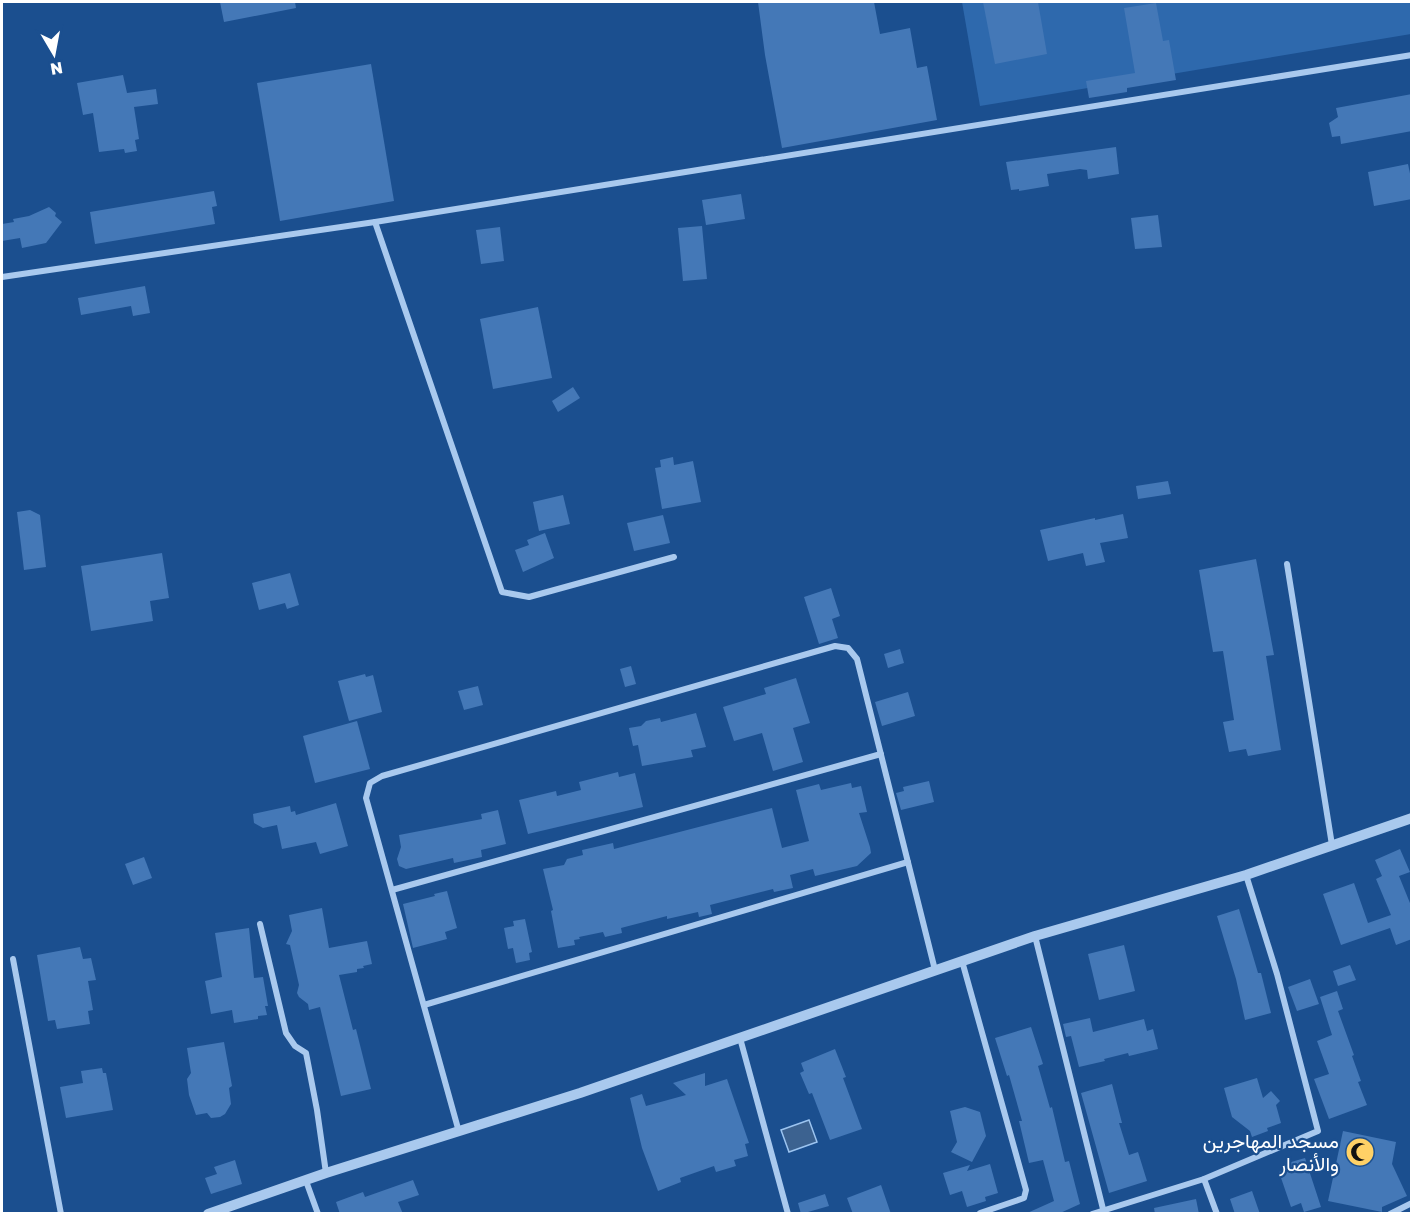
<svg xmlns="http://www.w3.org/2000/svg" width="1413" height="1215" font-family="'Golos Text',Vazirmatn,sans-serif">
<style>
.green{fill:#2e69ad}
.water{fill:#3c6290;stroke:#9cc4f0;stroke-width:1.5}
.building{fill:#4478b7}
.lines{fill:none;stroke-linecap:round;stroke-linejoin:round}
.minor{stroke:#a9c9ee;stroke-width:6}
.tertiary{stroke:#a9c9ee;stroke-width:10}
.labels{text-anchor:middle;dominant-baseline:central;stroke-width:4.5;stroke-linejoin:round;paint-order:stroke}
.poi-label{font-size:20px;fill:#fff;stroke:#1b4f8f;text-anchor:end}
</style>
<rect width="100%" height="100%" fill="#1b4f8f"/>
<polygon class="green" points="962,2 1411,2 1411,34 980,106"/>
<polygon class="water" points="809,1120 817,1142 789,1152 781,1130"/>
<g class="building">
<polygon points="220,2 295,2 296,8 224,22"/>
<polygon points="758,2 874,2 880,34 910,28 917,68 927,66 937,120 782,148 765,55"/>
<polygon points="983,2 1038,2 1047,54 995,64"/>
<polygon points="1156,3 1163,41 1169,40 1176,80 1127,88 1127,92 1089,98 1086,81 1135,73 1124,8"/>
<polygon points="371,64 394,201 280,221 257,83"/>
<polygon points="123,75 127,93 156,89 158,104 134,107 139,139 135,140 137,151 125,153 124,149 99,152 93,113 83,115 77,83"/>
<polygon points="1412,94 1412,131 1341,144 1340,136 1332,137 1329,123 1338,117 1336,108"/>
<polygon points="1116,147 1119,174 1088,179 1087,170 1080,169 1047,174 1049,186 1019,191 1019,189 1011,190 1006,162"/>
<polygon points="1408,164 1412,183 1412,199 1374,206 1368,172"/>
<polygon points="214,191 217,206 212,207 215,224 95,244 90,212"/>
<polygon points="741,194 745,219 706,225 702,200"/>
<polygon points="49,207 56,213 55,216 62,222 46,243 22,248 20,238 2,241 2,224 14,222 13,219 29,216"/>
<polygon points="1158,215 1162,247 1135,249 1131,218"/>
<polygon points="702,226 707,279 683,281 678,228"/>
<polygon points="500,227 504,261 481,264 476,230"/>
<polygon points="145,286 150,313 133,316 131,306 81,315 78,298"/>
<polygon points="538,307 552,378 493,389 480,319"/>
<polygon points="573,387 580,398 558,412 552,401"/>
<polygon points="673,457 674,465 693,461 701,502 662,509 655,468 661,467 660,460"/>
<polygon points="1168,481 1171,494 1138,499 1136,486"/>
<polygon points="563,495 570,524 539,531 533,502"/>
<polygon points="30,510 40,515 46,567 24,570 17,512"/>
<polygon points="1123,514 1128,538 1100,543 1105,562 1086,566 1083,553 1048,561 1040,530 1095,518 1095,520"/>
<polygon points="663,515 670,543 634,551 627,523"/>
<polygon points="545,533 554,558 523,572 515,550 529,545 527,540"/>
<polygon points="162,553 169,598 150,601 153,621 91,631 81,566"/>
<polygon points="1256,559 1274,655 1266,656 1281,750 1248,756 1246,749 1229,752 1223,722 1234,720 1223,651 1213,652 1199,570"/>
<polygon points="290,573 299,605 287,609 285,603 259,610 252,583"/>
<polygon points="831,588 840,616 832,619 838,638 819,644 804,597"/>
<polygon points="900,649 904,663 888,668 884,654"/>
<polygon points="631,666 636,684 625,687 620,669"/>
<polygon points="365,674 366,677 373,675 382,712 349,721 338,681"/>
<polygon points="796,678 810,723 793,728 803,762 773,771 762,733 734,741 723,707 766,694 764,688"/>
<polygon points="478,686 483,705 464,710 458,691"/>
<polygon points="908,692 915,716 882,726 875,702"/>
<polygon points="696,713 706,747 691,750 693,757 642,766 638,745 633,746 629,728 641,726 646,721 660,718 661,722"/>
<polygon points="357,721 370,769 315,783 303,736"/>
<polygon points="618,772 619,777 635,773 643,807 528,834 519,800 556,791 557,796 581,790 579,782"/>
<polygon points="929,781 934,802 901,810 896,793 904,791 903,787"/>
<polygon points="851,783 852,788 861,786 867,812 859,813 870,847 871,853 857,866 815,876 813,869 790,875 793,888 774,892 773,889 710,905 712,914 699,917 698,912 667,919 667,916 621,928 622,933 605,937 603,932 579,937 580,939 574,940 575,945 558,948 551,911 553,910 543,869 564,865 567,859 583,855 582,850 613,843 614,849 772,808 782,848 809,841 796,790 819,784 821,790"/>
<polygon points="336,803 348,846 320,854 316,842 282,849 277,825 263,828 254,823 253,814 290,806 291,812 295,811 296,815"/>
<polygon points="498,810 506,844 481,850 482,857 454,863 453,858 406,869 399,866 397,859 401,847 399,835 482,819 481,814"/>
<polygon points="1400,849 1410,872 1399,876 1412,908 1412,939 1396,945 1390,928 1341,945 1323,894 1354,883 1368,923 1391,915 1376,879 1382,876 1375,860"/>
<polygon points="144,857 152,878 133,885 125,864"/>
<polygon points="447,891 457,928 445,932 447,939 413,948 403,904 435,896 434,894"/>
<polygon points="322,908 329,948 367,941 372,964 363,966 364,968 357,969 357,972 339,975 353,1030 356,1029 371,1089 341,1096 320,1007 309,1010 308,1004 299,997 297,993 299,985 290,945 286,944 292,931 289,915"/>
<polygon points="1239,909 1258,973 1261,973 1271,1013 1245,1020 1236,979 1217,916"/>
<polygon points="525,919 532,952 529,953 530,960 516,963 513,948 508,949 504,928 514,926 513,921"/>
<polygon points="249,928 254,978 263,977 268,1006 265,1006 267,1015 258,1016 258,1019 234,1023 232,1010 211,1014 205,981 222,977 215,933"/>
<polygon points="1124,945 1135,991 1099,1000 1088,954"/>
<polygon points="80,947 83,959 91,958 96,980 88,981 93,1010 88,1011 90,1024 57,1029 55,1020 48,1021 37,955"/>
<polygon points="1350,965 1356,980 1338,986 1333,971"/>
<polygon points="1310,979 1319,1004 1297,1011 1288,987"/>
<polygon points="1337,991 1343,1009 1338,1011 1354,1055 1352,1056 1361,1081 1358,1082 1367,1105 1329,1119 1314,1079 1329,1074 1317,1041 1332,1035 1320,997"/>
<polygon points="1090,1018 1093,1032 1144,1019 1147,1031 1153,1029 1158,1049 1129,1056 1128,1053 1104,1059 1105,1061 1079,1067 1071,1036 1066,1037 1063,1024"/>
<polygon points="1031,1027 1043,1064 1038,1066 1050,1108 1052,1107 1065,1162 1069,1161 1080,1204 1058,1214 1025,1214 1054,1201 1043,1160 1029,1163 1019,1121 1022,1121 1009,1075 1007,1076 995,1038"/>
<polygon points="224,1042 232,1086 229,1088 231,1104 225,1114 220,1117 211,1118 207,1113 196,1115 189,1095 187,1079 191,1073 187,1048"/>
<polygon points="835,1049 846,1077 843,1078 862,1129 830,1140 812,1093 809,1094 800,1073 804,1071 801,1063"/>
<polygon points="102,1068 103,1073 106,1073 113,1110 66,1118 60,1087 83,1083 81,1071"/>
<polygon points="705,1073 705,1086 727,1079 749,1143 745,1144 748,1156 734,1160 736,1166 716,1172 714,1166 680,1178 681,1182 658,1191 642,1148 630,1098 642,1094 646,1106 686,1095 673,1083"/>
<polygon points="1257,1078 1263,1098 1271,1091 1280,1101 1276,1105 1281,1123 1267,1128 1268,1131 1252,1137 1250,1131 1232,1117 1224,1088"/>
<polygon points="1112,1084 1122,1123 1119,1123 1129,1155 1138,1152 1147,1181 1109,1193 1081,1093"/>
<polygon points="965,1107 980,1112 986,1136 972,1162 951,1152 957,1142 950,1111"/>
<polygon points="1343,1131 1396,1142 1392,1164 1407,1196 1382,1207 1382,1212 1328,1201"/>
<polygon points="1305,1158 1321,1207 1304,1212 1301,1203 1291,1207 1279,1172 1283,1171 1281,1165"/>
<polygon points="235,1160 242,1184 211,1194 205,1178 217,1174 214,1167"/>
<polygon points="990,1164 998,1193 985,1197 986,1201 967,1207 962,1191 950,1195 943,1173 970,1165 967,1171"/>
<polygon points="413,1180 419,1195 398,1202 403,1214 340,1214 336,1202 363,1192 365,1197"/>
<polygon points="881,1185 891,1214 853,1214 847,1198"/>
<polygon points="1252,1191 1260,1214 1235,1214 1230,1199"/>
<polygon points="825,1194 829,1206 801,1214 798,1203"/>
<polygon points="1196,1199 1199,1214 1155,1214 1154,1208"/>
</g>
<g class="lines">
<g class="minor">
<polyline points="375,222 502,592 529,597 674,557"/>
<polyline points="2,277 375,222 1412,55"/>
<polyline points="1287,564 1332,845"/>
<polyline points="392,890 881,754"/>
<polyline points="260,924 286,1033 295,1046 306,1053 317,1110 326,1173"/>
<polyline points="1035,936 1103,1209"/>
<polyline points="13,959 61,1214"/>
<polyline points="962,961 1026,1190 1024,1198 980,1213"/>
<polyline points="424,1005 908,862"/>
<polyline points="740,1038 788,1214"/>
<polyline points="459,1132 366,798 370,783 382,776 835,646 848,648 857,659 935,970"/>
<polyline points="1204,1179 1217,1214"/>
<polyline points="306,1181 318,1214"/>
<polyline points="1092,1214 1204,1179 1318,1131 1277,974 1246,875"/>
<polyline points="1390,1214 1412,1203"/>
</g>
<polyline class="tertiary" points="208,1214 326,1173 580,1093 1035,936 1246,875 1412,818"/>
</g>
<defs>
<g id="mosque-disc" transform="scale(1.5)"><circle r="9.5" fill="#ffd166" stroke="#1b4f8f"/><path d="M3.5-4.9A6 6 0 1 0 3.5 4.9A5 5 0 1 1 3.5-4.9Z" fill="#111"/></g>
</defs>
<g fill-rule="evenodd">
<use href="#mosque-disc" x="1360" y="1152"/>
</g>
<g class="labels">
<g class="poi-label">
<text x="1339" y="1140">مسجد المهاجرين<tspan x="1339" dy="23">والأنصار</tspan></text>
</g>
</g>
<rect width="1413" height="1215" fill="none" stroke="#ffffff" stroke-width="6"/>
<g transform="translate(54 54) rotate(170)" stroke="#1b4f8f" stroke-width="4.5" paint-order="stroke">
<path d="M0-4.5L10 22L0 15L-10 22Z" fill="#ffffff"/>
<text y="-9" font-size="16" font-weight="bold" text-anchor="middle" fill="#ffffff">N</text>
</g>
</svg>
